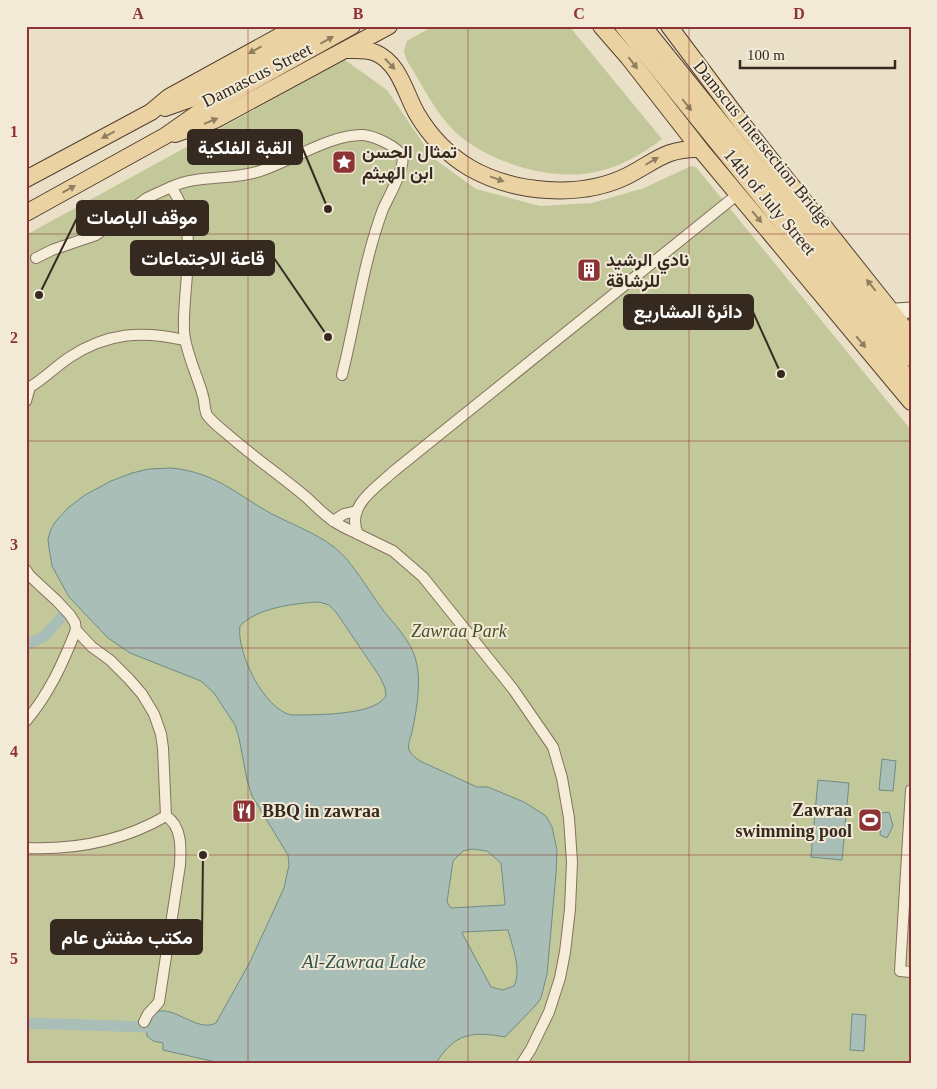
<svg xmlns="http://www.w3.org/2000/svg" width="937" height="1089" font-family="'Times New Roman',Vazirmatn,serif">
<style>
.green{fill:#c3c89b}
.water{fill:#a8beb7;stroke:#6f8c84;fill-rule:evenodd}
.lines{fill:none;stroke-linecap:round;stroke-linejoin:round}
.canal{stroke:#a8beb7;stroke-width:11}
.street-casing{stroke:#84725e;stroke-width:12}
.secondary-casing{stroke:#665341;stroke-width:17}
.primary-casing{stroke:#534031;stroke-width:18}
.street{stroke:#f6edd9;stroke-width:10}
.secondary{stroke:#f6edd9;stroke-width:15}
.primary{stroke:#ead2a2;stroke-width:16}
.oneway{fill:#907e61}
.grid{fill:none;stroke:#8e3335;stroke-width:1;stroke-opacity:0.55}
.labels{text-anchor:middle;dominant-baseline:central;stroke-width:4;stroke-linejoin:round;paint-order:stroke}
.street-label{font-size:18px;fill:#362a20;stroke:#f2ead6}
.poi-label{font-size:18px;font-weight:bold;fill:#362a20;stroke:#f2ead6;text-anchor:start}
.park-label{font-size:18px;font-style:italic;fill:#475029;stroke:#f2ead6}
.water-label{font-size:19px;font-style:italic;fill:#315451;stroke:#f2ead6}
.leader{fill:none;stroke:#362a20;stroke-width:2}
.callout-dot{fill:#362a20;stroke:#f2ead6;stroke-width:2}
.callout{fill:#362a20;stroke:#362a20;stroke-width:2}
.callout-label{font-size:19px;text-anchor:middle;font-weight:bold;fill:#fff}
.neatline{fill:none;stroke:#8e3335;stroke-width:2}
.grid-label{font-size:16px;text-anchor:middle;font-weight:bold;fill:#8e3335}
</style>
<rect width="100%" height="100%" fill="#eadfc7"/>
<g class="green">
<path d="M433 26H569L662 139C641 155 617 169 590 173 547 180 488 162 455 132 435 112 421 83 406 59L404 51 407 41Z"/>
<polygon points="345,60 387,90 433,158 476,189 540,206 592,203 644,188 691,166 696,167 911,430 911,1063 26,1063 26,235"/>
</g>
<g class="water">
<path d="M171 468C214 472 235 493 270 513 291 524 314 532 334 547 354 563 367 589 383 610 394 624 409 639 415 657 422 680 417 708 412 732 411 737 407 745 409 750 411 755 416 758 420 761L477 787H488L524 802 546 816 552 827 557 850 556 874 547 974 541 998 536 1005 505 1037C472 1031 455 1033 436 1063H220L163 1050V1043L153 1041 147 1036 146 1023C149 1020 152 1014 156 1012 174 1005 198 1033 216 1023L250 962 284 888 289 865 288 855 252 796 247 780 239 738 235 725 214 693 201 681 130 653 108 638 69 597 52 566 49 548 48 539 51 529 56 521 69 507 85 495 111 481 132 473 149 469ZM319 602 329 605 336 612 380 677 385 688 386 696C383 699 381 702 377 704 359 715 312 715 291 715 264 709 236 652 240 626 256 608 296 603 319 602ZM472 849 487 851 501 863 505 904 504 905 451 908 447 902 453 861 463 851ZM505 930H508C512 946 522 970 514 986L503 990 491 987 462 933 463 932Z"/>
<polygon points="882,759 896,761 893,791 879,790"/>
<polygon points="818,780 849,783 842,860 811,857"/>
<polygon points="889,812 893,826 887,838 880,835 881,813"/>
<polygon points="852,1014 866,1015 864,1051 850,1050"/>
</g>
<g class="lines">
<g class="canal">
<polyline points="26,645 45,636 63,615"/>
<polyline points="26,1023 146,1027"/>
</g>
<g class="street-casing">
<g id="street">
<polyline points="36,258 52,250 96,235 147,198 171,187"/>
<path d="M342 375C356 320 363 263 383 209 388 198 406 167 402 156 397 146 374 136 363 135 332 134 292 160 263 170 233 181 199 174 171 187 201 229 182 284 184 331 185 351 198 377 203 396 205 402 204 409 207 415 212 422 220 428 226 433 252 456 280 475 306 497 316 506 324 515 335 522 342 527 350 530 358 534"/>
<path d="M26 401 30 387C44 379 55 367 70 357 107 333 141 330 184 340"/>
<polyline points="333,521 344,514 357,511"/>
<path d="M26 570 30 576 57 601 70 615 75 623 76 630 92 647 110 660 129 679 142 694 154 714 161 734 163 748 166 816C182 826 181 848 180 865L159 1002 148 1014 144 1022"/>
<path d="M26 721C49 694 63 663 76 630"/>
<polyline points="911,790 900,971 911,972"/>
<path d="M26 848C76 850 123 841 166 816"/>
<path d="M522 1063 531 1049 549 1012 560 978 565 952 570 909 572 862 569 818 562 778 553 747 513 689 423 577 393 551 358 534C345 506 377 487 394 471L738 194"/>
</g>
</g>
<g class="secondary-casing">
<polyline id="secondary" points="882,312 911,310"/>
</g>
<g class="primary-casing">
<g id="primary">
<polyline points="601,26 628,57 700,149 911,402"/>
<polyline points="623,26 911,382"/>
<polyline points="643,26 911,358"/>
<polyline points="669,26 741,122 892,312 911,337"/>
<path d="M346 50C356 50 367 49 376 53 400 64 405 93 417 114 430 136 448 155 470 168 514 193 580 199 627 176 655 162 665 148 700 149"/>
<polyline points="165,108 199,96 325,26"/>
<polyline points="175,134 215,120 389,26"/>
<polyline points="26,179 151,112 169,97 298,26"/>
<polyline points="26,213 165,136 205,108 352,26"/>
</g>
</g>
<use href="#street" class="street"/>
<use href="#secondary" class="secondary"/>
<use href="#primary" class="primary"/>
</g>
<defs><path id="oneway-solid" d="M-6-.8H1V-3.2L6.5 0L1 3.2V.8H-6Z" transform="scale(1.25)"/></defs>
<g class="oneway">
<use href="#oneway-solid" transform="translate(327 40) rotate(-29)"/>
<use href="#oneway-solid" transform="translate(255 50) rotate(151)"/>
<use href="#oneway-solid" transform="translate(633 63) rotate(52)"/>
<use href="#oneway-solid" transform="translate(390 64) rotate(47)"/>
<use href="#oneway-solid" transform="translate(687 105) rotate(51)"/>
<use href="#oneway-solid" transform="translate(211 121) rotate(-22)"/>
<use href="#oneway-solid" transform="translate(108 135) rotate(152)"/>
<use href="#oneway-solid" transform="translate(652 161) rotate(-30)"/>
<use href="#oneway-solid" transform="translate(497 179) rotate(20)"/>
<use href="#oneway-solid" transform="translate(69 189) rotate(-29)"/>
<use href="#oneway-solid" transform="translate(757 217) rotate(50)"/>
<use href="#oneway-solid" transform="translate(871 285) rotate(-129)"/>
<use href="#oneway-solid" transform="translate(861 342) rotate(50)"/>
</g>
<path class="grid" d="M248 26V1063M468 26V1063M689 26V1063M26 234H911M26 441H911M26 648H911M26 855H911"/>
<defs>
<g id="sight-square" transform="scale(1.25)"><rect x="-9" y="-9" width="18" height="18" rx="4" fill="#8e3335" stroke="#f2ead6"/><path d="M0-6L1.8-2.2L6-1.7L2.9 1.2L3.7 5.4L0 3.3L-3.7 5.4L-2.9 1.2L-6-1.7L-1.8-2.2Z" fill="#fff"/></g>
<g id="building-square" transform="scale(1.25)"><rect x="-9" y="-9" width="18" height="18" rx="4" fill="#8e3335" stroke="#f2ead6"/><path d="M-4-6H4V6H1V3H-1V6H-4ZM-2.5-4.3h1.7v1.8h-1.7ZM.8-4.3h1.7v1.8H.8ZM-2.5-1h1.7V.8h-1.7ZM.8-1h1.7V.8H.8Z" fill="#fff"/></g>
<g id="restaurant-square" transform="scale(1.25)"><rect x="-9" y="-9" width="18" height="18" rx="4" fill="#8e3335" stroke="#f2ead6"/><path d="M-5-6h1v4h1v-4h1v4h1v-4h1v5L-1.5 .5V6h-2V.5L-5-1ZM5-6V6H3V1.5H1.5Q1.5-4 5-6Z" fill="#fff"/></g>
<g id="stadium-square" transform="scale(1.25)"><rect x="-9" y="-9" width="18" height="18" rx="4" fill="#8e3335" stroke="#f2ead6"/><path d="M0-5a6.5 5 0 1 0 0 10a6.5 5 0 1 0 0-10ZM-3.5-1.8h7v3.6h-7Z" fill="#fff"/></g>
</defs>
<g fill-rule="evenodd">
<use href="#sight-square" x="344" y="162"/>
<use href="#building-square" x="589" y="270"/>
<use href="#restaurant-square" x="244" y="811"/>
<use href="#stadium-square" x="870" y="820"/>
</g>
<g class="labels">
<g class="street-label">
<text transform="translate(257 75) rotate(-27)">Damascus Street</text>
<text transform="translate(763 144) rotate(51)">Damscus Intersection Bridge</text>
<text transform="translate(770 202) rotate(50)">14th of July Street</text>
</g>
<g class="poi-label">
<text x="362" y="152">تمثال الحسن<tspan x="362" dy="21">ابن الهيثم</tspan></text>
<text x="606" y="260">نادي الرشيد<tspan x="606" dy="21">للرشاقة</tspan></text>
<text x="852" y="810" text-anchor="end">Zawraa<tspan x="852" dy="21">swimming pool</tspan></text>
<text x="262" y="811">BBQ in zawraa</text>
</g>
<g class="park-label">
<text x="459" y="631">Zawraa Park</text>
</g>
<g class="water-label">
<text x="364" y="961">Al-Zawraa Lake</text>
</g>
</g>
<path class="leader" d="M328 209L302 147M39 295L77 218M328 337L274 258M781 374L753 312M203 855L202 937"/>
<g class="callout-dot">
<circle cx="328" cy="209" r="5"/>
<circle cx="39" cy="295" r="5"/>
<circle cx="328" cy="337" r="5"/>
<circle cx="781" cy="374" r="5"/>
<circle cx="203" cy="855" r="5"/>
</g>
<g class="callout">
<rect x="188" y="130" width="114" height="34" rx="5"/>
<rect x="77" y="201" width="131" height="34" rx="5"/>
<rect x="131" y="241" width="143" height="34" rx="5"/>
<rect x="624" y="295" width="129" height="34" rx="5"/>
<rect x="51" y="920" width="151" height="34" rx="5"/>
</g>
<g class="callout-label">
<text x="245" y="154">القبة الفلكية</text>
<text x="142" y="224">موقف الباصات</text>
<text x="203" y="265">قاعة الاجتماعات</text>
<text x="688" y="318">دائرة المشاريع</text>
<text x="127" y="944">مكتب مفتش عام</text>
</g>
<rect width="937" height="1089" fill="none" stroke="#f2ead6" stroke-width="55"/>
<path d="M740 60v8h155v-8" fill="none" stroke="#362a20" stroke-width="2.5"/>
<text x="747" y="60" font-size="15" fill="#362a20" stroke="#f2ead6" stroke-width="4" paint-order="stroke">100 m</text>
<rect x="28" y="28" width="882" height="1034" class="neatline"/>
<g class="grid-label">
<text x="138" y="19">A</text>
<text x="358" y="19">B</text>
<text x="579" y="19">C</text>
<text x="799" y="19">D</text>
<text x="14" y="137">1</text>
<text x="14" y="343">2</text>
<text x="14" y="550">3</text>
<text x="14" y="757">4</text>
<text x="14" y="964">5</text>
</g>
</svg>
